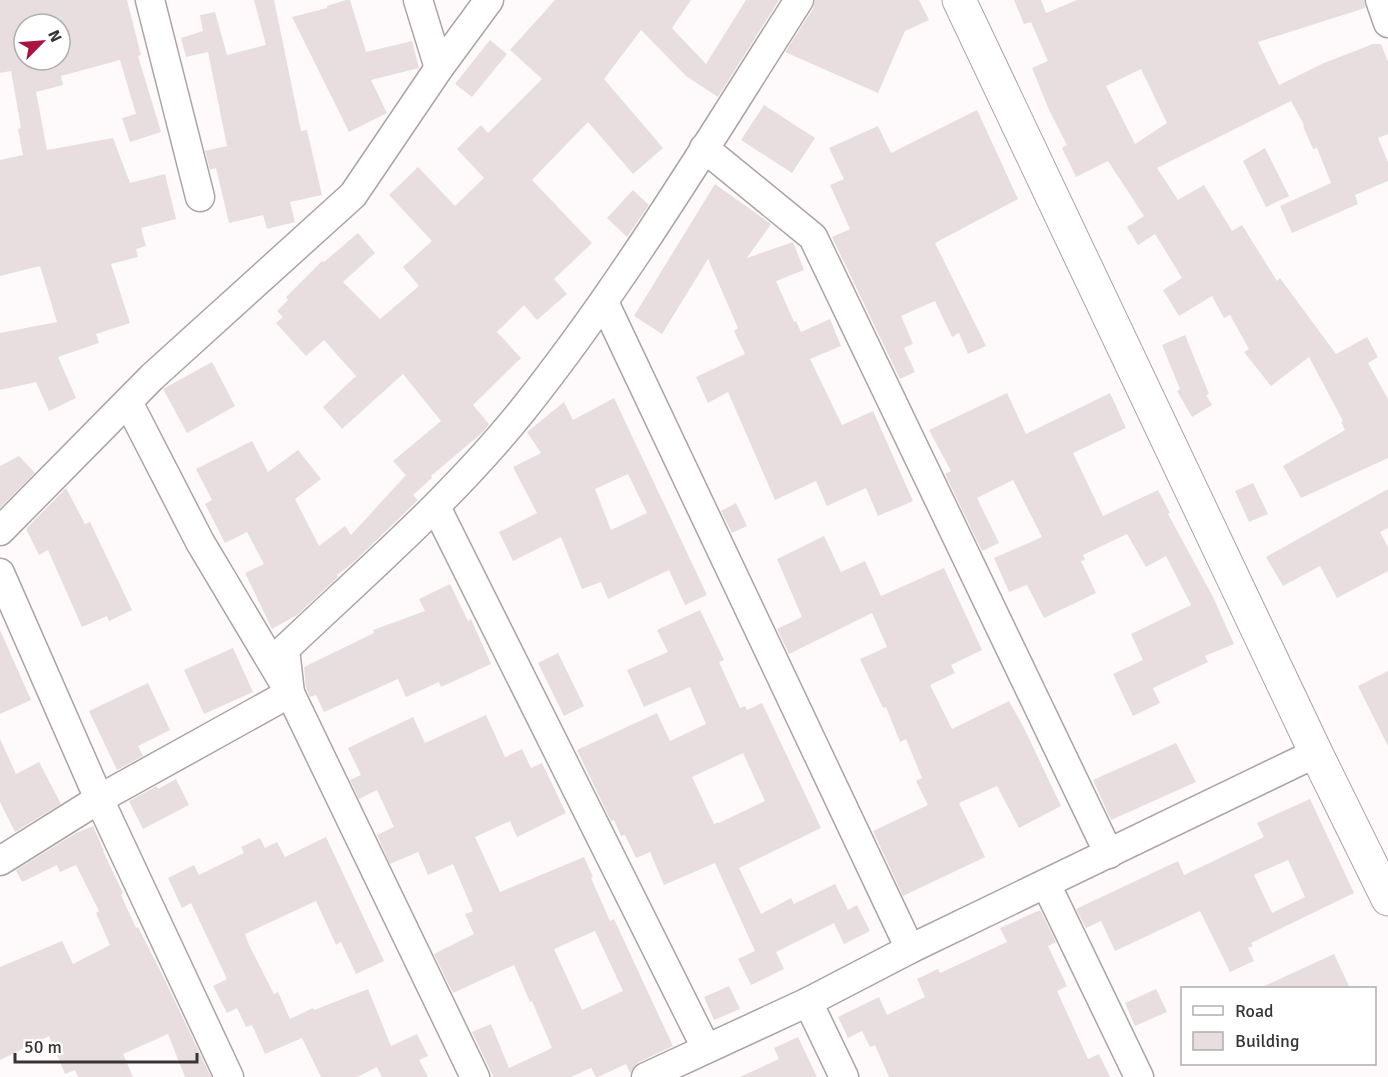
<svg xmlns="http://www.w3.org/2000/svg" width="1388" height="1077" font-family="Signika,sans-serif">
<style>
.building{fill:#e9dedf;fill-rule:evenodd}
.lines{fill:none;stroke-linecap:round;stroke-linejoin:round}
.minor-casing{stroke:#ada3a4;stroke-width:31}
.tertiary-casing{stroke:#ada3a4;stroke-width:35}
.minor{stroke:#fff;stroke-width:28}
.tertiary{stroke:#fff;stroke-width:33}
</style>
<rect width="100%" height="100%" fill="#fef9fa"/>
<g class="building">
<path d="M0 0H127L141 55 138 56 161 132 130 142 122 118 136 114 120 60 61 76 63 85 36 92 47 150 113 138 130 183 165 174 176 219 141 228 146 246 136 249 138 257 111 264 130 323 96 334 99 343 58 357 76 398 49 411 36 382 0 390V333L57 322 40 266 0 276V160L23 155 18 129 21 128 11 71 0 73ZM24 24H60V60H24Z"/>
<polygon points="254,0 274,0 301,131 307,130 322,195 290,202 295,222 267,229 263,215 229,223 216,168 210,170 205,151 227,146 208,52 186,57 181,38 203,31 200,15 215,12 227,55 266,45"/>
<polygon points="346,0 350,0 366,52 412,41 419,68 371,80 387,113 349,132 292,17 327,8 327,6"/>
<polygon points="555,0 691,0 672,28 706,64 746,0 779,0 718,97 686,76 641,30 604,79 663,148 633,174 588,122 532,180 592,243 554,279 567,294 537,320 524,305 497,332 521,358 473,405 489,424 483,432 431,476 432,478 413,495 418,500 354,562 337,575 338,577 297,615 272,629 245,573 264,564 247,532 225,543 205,504 212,500 196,469 252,441 268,472 298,450 321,479 295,499 319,546 345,526 351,535 406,475 393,461 441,421 403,374 342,429 323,407 356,376 324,340 306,356 276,323 283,317 277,311 288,300 286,297 322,261 324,262 358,233 375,253 343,282 380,319 419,286 403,267 432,241 389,195 418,167 455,206 484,178 457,149 481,125 488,133 542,79 510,50"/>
<polygon points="815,0 919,0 929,20 905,31 878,93 785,52 813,9"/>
<path d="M1014 0H1041L1046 13 1077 0H1364L1365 8 1258 42 1279 85 1324 63 1373 44H1381L1388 62V134L1378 138 1388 162V181L1355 195 1358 204 1292 233 1280 206 1331 183 1317 148 1313 149 1303 126 1304 125 1291 101 1157 168 1178 200 1204 185 1232 231 1242 225 1277 281 1280 278 1336 354 1367 337 1378 357 1368 363 1388 399V458L1301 498 1283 466 1345 430 1341 422 1343 421 1309 357 1271 386 1244 352 1249 349 1230 315 1224 318 1212 296 1179 316 1163 290 1182 278 1155 234 1138 245 1127 227 1144 216 1108 161 1076 177 1062 148 1067 145 1049 110 1032 68 1048 61 1031 22 1024 24ZM1141 69 1167 123 1135 144 1106 86Z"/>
<polygon points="490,40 507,54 472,97 455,84"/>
<polygon points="764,105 815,138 792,173 741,140"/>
<polygon points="977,110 1018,199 935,243 986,346 968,354 959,333 952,337 935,301 901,316 913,344 904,348 915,372 900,379 832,237 850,229 830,185 844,179 829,148 878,126 891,153"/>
<polygon points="1265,148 1289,196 1266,207 1243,161"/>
<polygon points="715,184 771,224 747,258 793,242 804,270 776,281 794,322 796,321 801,332 830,319 841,346 810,359 842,425 873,411 913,501 878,516 866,488 827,506 816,481 775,500 728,392 708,403 696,377 745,354 734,331 738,328 708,259 662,334 634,316"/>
<polygon points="633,190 649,205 627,237 607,218"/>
<polygon points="1185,335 1209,394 1206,395 1212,405 1192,417 1177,391 1180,389 1162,345"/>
<polygon points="212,362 235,406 187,433 163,389"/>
<polygon points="1007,393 1026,434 1110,393 1126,428 1073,453 1103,516 1158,490 1170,513 1168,514 1213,597 1234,644 1205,656 1208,662 1153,688 1160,703 1133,716 1113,674 1143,660 1131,634 1191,605 1166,556 1146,567 1127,534 1083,555 1085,560 1081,561 1096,593 1044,618 1027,585 1009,592 994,558 1042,537 1013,480 977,498 999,543 982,551 945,474 951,471 929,430"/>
<path d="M614 398 707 595 685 605 669 570 608 599 601 582 582 589 561 537 513 561 499 532 537 513 513 467 541 453 527 432 564 402 573 420ZM628 474 647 513 611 530 595 489Z"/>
<polygon points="19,456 35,473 0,508 0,466"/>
<polygon points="1253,483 1268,514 1249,522 1235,491"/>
<polygon points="66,488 85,524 90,522 132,610 109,621 107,616 82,627 48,550 39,555 26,529"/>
<polygon points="1388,489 1388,528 1380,532 1388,547 1388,571 1337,598 1320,566 1283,586 1266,557"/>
<polygon points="736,503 747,526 732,533 721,511"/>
<polygon points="824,536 841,572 865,561 881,596 944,568 982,650 951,665 955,673 930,685 952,729 1009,701 1024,728 1061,806 1019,828 997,786 959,803 985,857 903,896 873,831 928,805 916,781 922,778 906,739 900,742 886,707 883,708 860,659 887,647 872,613 789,654 777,629 802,617 777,559"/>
<polygon points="450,584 468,621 471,619 491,664 441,687 439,682 406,697 398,679 324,712 316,695 310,697 306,688 304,667 374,633 373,630 425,611 419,599"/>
<path d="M700 610 724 660 719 662 740 708 745 706 747 710 762 703 821 828 739 868 761 914 791 898 794 904 835 884 848 910 857 905 870 931 844 944 834 923 776 952 784 969 751 985 738 959 755 951 715 863 664 885 650 852 636 858 625 835 621 836 614 820 611 821 577 750 657 713 670 741 706 724 690 687 644 707 627 670 668 652 657 630ZM743 753 765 801 719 823V822L714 824 692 777Z"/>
<polygon points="0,630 31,700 0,714"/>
<polygon points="233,648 253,692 204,714 184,670"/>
<polygon points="558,653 584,706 564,716 538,663"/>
<polygon points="1388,671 1388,746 1358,686"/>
<polygon points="148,683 170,730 138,746 143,756 117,770 89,711"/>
<path d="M486 715 505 757 522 749 531 768 542 763 566 813 517 837 510 821 475 837 500 892 584 857 593 877 591 878 610 921 614 919 673 1046 639 1062 630 1073 626 1064 598 1077H596L591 1068 571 1077H491L493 1076 472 1032 491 1024 509 1068 552 1048 532 1001 530 1002 514 965 453 993 434 954 474 934 465 914 473 911 453 864 428 875 418 852 390 864 377 835 394 827 377 790 359 799 350 780 361 775 348 748 413 717 425 743ZM595 931 623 991 582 1010 554 949Z"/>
<polygon points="0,739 16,774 39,762 61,804 15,832 0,802"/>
<polygon points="1176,743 1196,782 1111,820 1093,780"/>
<polygon points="176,779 189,805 143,829 129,801 157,786 158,789"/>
<path d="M1310 799 1354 893 1251 943 1253 946 1248 948 1254 961 1230 972 1200 911 1115 951 1101 921 1086 928 1076 909 1178 861 1184 875 1264 837 1257 823ZM1288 860 1305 897 1272 913 1254 875Z"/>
<polygon points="93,826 104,851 103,851 123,893 121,895 136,928 138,927 162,974 211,1077 185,1077 168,1034 123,1054 133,1077 78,1077 75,1070 65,1074 49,1036 0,1060 0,967 62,941 73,964 110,945 96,913 99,911 76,865 60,872 57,865 22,882 16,870 76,833"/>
<polygon points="326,837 384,961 356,974 341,942 336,945 316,901 245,934 249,945 274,994 278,992 290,1019 313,1008 314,1010 368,989 391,1046 417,1034 428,1056 419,1060 428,1077 382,1077 377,1067 357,1077 321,1077 302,1038 265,1054 252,1025 246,1027 237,1008 227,1013 213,986 227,979 191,903 182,908 168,878 194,865 199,875 244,853 241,847 260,838 265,848 277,842 285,857"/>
<polygon points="1040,910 1056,942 1048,946 1067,986 1057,991 1088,1059 1099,1054 1110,1077 889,1077 875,1045 870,1047 862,1031 848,1038 838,1017 879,997 887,1015 925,997 917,979 938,969 940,973 1007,942 1000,928"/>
<polygon points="1334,954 1350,988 1260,988"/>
<polygon points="729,986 740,1009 714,1020 704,997"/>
<polygon points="1156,989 1167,1012 1135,1026 1125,1003"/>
<polygon points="798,1037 817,1077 740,1077 779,1059 774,1048"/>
</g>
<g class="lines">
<g class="minor-casing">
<g id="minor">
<polyline points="150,0 200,197"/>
<polyline points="418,0 439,68"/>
<polyline points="1380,0 1388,23"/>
<polyline points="704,148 813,237 1109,854"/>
<polyline points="604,302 910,949"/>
<polyline points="128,402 200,542 290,693 475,1077"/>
<polyline points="436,507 706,1048"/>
<polyline points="0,531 152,377 353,195 439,68 489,0"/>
<polyline points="0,573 99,799 229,1077"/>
<path d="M0 861 99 799 290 693 285 649C366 572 452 498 522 411 625 282 710 139 799 0"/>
<polyline points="1046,884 1139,1077"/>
<polyline points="808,1002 844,1077"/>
<polyline points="646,1077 808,1002 910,949 1316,753"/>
</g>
</g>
<g class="tertiary-casing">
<polyline id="tertiary" points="959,0 1316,753 1388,899"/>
</g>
<use href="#minor" class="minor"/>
<use href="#tertiary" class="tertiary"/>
</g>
<rect x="1181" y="987" width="195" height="78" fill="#ffffff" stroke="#afaeae" stroke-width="1.5"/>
<rect x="1193" y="1006" width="30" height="9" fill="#ffffff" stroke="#afaeae" stroke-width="1.5"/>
<text x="1235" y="1017" font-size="18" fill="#383434">Road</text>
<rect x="1193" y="1032" width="30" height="18" fill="#e9dedf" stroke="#afaeae" stroke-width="1.5"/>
<text x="1235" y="1047" font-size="18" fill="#383434">Building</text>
<g transform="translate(42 42) rotate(65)"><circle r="28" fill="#ffffff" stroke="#afaeae" stroke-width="1.5"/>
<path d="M0-4.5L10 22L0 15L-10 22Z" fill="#a91442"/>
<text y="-9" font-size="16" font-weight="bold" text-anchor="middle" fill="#383434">N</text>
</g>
<path d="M15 1053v9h182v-9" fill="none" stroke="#383434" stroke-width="3"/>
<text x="24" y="1053" font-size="18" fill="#383434" stroke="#ffffff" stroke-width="4.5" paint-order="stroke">50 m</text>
</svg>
